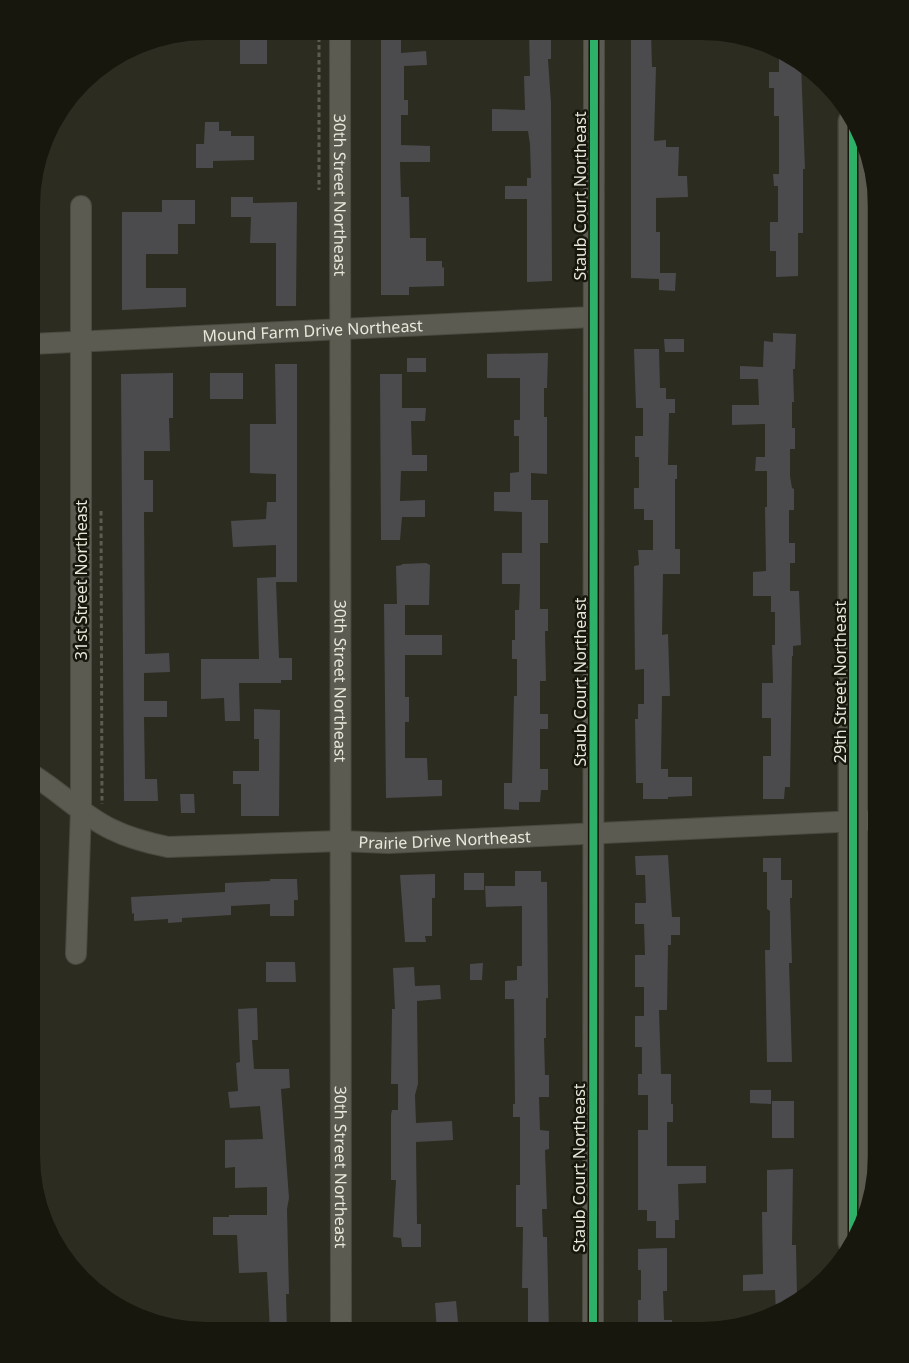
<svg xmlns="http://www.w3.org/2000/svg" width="909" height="1363" font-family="'Noto Sans',sans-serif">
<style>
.building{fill:#4b4b4e}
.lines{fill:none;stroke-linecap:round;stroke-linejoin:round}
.minor-casing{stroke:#4a4a40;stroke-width:22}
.secondary-casing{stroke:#4a4a40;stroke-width:31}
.path{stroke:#5c5c54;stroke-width:3;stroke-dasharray:4.5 3;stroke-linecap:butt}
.minor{stroke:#5c5b52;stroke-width:20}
.secondary{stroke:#5c5b4f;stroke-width:28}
.cycleway-casing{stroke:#18170e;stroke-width:11}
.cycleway{stroke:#2db169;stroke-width:8}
.labels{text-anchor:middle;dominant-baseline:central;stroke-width:5;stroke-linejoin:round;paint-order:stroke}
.street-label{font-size:16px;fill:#e8e8db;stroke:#18170e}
</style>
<rect width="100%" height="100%" fill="#2c2c20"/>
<g class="building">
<rect x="240" y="30" width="27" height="34"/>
<polygon points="529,31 551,31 551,59 548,59 551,103 552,281 527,282 527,199 505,199 505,186 527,186 527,178 531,178 530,144 528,131 492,131 492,109 525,110 524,76 530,76"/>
<polygon points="631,31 651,31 652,67 656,67 654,141 666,140 666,147 679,147 678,176 687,176 688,197 656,198 656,232 660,232 660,273 676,273 675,291 659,290 659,279 631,278"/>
<polygon points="401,34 401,53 426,51 427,65 404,66 404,100 408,100 408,115 401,115 401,145 430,146 430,162 400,162 401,197 409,197 410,238 426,238 426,261 442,261 442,268 444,267 444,286 409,287 409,295 381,295 381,35"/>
<polygon points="779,53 801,63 805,169 803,169 803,233 798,233 798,276 776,277 776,251 770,251 770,222 778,222 778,186 774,186 773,174 779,174 779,116 774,116 774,88 769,88 769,72 779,72"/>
<polygon points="205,122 219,122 219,131 231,131 231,136 254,136 254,160 213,161 213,168 196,168 196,144 204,144"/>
<polygon points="231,197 253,197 253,203 297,202 296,306 276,306 276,243 250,243 251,217 231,217"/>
<polygon points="162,200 195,200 195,224 178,224 178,254 146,254 146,288 186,288 186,307 122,310 122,212 162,212"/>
<polygon points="773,333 796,334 795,369 793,369 794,402 792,402 792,428 795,428 795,449 790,449 790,476 792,488 794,489 794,510 789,510 789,543 795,543 795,563 790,563 790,591 799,591 801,645 793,646 793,656 792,656 790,787 785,787 784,799 763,799 763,756 771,756 771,718 762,718 762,683 773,683 772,645 775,645 775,612 771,612 771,596 753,596 753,572 766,571 765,507 767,507 767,471 755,471 756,457 765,457 765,424 732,425 732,405 759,405 758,379 740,379 740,366 763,367 764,341 773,342"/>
<polygon points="664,339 684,339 684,352 665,352"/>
<polygon points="634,349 659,349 660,388 666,388 666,399 675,399 675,413 669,413 668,465 677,465 677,479 675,479 675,549 680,549 680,574 663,574 662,635 668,634 670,696 662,696 661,769 668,769 668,777 692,777 692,796 668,797 668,799 643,799 643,783 636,783 635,719 638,719 638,704 644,704 644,669 635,670 634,566 639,565 638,550 653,550 653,520 644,520 644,509 634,509 634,488 639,488 639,457 635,457 635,436 643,436 643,408 636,408"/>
<polygon points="548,353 547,388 544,388 544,417 547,417 547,474 531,473 531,500 548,500 548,543 540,543 540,609 548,609 548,631 545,631 546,681 540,681 540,714 548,714 548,729 540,729 540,769 548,769 548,790 541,790 540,802 519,802 519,810 504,809 504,783 512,783 514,696 517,696 517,659 512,659 512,640 515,640 515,610 519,610 520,584 502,584 502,553 522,553 522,512 494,511 494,492 510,492 510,473 519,472 519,436 514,436 514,420 520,420 520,378 487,378 487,354"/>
<rect x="407" y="358" width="19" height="14"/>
<polygon points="275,364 297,364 297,582 276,582 279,658 292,658 292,680 281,680 281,683 239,683 240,721 225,721 224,698 201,699 201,659 259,659 257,578 276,577 276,545 233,547 231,521 266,519 267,502 276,502 276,474 250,473 250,424 276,424"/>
<polygon points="173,373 173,418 169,418 170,451 144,451 144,480 153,480 153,512 144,512 145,654 169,653 170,672 144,673 144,701 167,701 167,717 144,717 145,779 157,779 158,801 124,801 121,374"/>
<rect x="210" y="373" width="33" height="26"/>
<polygon points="380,374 402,374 402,408 426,408 425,421 411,421 412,455 427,455 427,471 401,471 400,501 425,500 425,517 402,517 400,540 381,540"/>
<polygon points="426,563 430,565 429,605 405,605 405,635 442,635 442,655 405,655 405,697 409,697 409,722 405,722 405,758 427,758 428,780 442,780 442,796 386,798 384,604 397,604 396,566 402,565 402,564"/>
<polygon points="254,709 280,710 279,816 241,816 241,784 233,784 233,771 259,771 259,739 254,739"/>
<polygon points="180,794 194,794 195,813 181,813"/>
<polygon points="668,855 672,917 680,917 680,935 671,935 671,945 668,945 667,1010 659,1010 661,1074 671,1074 671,1104 673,1104 673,1122 667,1122 667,1166 706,1166 706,1183 678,1184 679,1220 675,1220 675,1238 656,1238 656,1221 647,1221 647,1210 638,1210 638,1130 648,1130 648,1095 638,1095 638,1074 642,1074 642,1047 635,1047 635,1016 644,1016 644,987 635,987 635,955 645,955 644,924 635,924 635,903 646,903 645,875 636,875 635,856"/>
<polygon points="763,858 781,858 781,880 792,880 792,898 790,898 792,963 789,963 792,1062 767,1062 765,950 770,950 770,911 767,909 767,872 763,872"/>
<polygon points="515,871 541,871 541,882 547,882 548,998 546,998 546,1038 544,1038 545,1075 549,1075 549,1097 539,1097 540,1130 549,1131 549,1149 545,1150 547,1209 542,1209 543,1237 547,1237 549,1332 528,1332 528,1288 522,1288 523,1227 516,1227 516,1185 520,1185 520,1117 513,1117 513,1104 515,1104 514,999 505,999 505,981 517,980 517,966 522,966 522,906 486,907 485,886 515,886"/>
<rect x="464" y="873" width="20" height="17"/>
<polygon points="435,874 435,898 432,898 432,936 425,936 426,942 405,942 400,875"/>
<polygon points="270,879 297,879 298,900 294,900 294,916 270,916 270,904 231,906 231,915 182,918 182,922 168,923 168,919 134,921 134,913 132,914 131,897 225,892 225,883 270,881"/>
<polygon points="266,962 295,962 296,982 266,982"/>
<polygon points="483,963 482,980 470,980 470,964"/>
<polygon points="414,967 415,986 440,985 441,999 417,1001 418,1084 415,1095 416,1123 452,1121 453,1140 416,1142 417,1224 421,1224 421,1247 402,1247 401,1238 393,1237 396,1180 391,1180 391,1115 392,1110 398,1110 398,1084 391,1084 392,1009 395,1009 393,968"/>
<polygon points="257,1008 258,1040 252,1040 254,1069 289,1069 290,1088 281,1089 289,1198 287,1209 289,1294 286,1294 287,1332 270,1332 267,1272 239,1273 237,1235 213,1235 213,1217 229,1217 229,1215 267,1215 267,1187 235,1188 235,1167 225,1168 225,1140 263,1139 260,1106 230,1108 228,1092 238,1091 236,1063 240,1062 238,1009"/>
<polygon points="750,1090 771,1090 771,1104 750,1103"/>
<rect x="772" y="1101" width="22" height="37"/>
<polygon points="793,1169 792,1245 796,1245 797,1298 776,1315 775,1290 743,1291 743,1275 763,1274 762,1212 767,1212 767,1170"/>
<polygon points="667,1248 667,1291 663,1291 664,1320 672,1320 672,1333 638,1333 638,1300 641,1300 641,1270 638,1270 638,1249"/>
<polygon points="456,1301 459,1332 437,1332 435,1303"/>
</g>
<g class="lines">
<g class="minor-casing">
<g id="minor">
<path id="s1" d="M340 30 341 1332"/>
<path id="s2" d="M31 344 593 317"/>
<path id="s3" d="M31 774C58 790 82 815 111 829 129 838 148 843 168 847L341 841 388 843 879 820"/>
<polyline points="76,954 81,809 81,206"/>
<polyline points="593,1333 594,31"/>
</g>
</g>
<g class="secondary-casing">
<polyline id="secondary" points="853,122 853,1242"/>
</g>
<g class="path">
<polyline points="319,30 319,190"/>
<polyline points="101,511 102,804"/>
</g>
<use href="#minor" class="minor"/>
<use href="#secondary" class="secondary"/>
<g class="cycleway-casing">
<g id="cycleway">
<polyline points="853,122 853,1242"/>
<polyline points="593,1333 594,31"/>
</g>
</g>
<use href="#cycleway" class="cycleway"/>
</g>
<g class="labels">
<g class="street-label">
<text stroke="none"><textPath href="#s1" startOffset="165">30th Street Northeast</textPath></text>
<text transform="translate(580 196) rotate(-90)">Staub Court Northeast</text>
<text stroke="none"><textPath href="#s2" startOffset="282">Mound Farm Drive Northeast</textPath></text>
<text transform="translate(81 580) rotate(-90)">31st Street Northeast</text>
<text stroke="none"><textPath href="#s1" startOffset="651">30th Street Northeast</textPath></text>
<text transform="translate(580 682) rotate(-90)">Staub Court Northeast</text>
<text transform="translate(840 682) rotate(-90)">29th Street Northeast</text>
<text stroke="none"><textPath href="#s3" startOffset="434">Prairie Drive Northeast</textPath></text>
<text stroke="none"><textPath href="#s1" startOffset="1137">30th Street Northeast</textPath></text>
<text transform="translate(579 1168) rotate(-90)">Staub Court Northeast</text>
</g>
</g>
<path d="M0 0H909V1363H0ZM206 40H702A166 166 0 0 1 868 206V1156A166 166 0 0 1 702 1322H206A166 166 0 0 1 40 1156V206A166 166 0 0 1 206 40Z" fill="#18170e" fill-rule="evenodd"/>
</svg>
